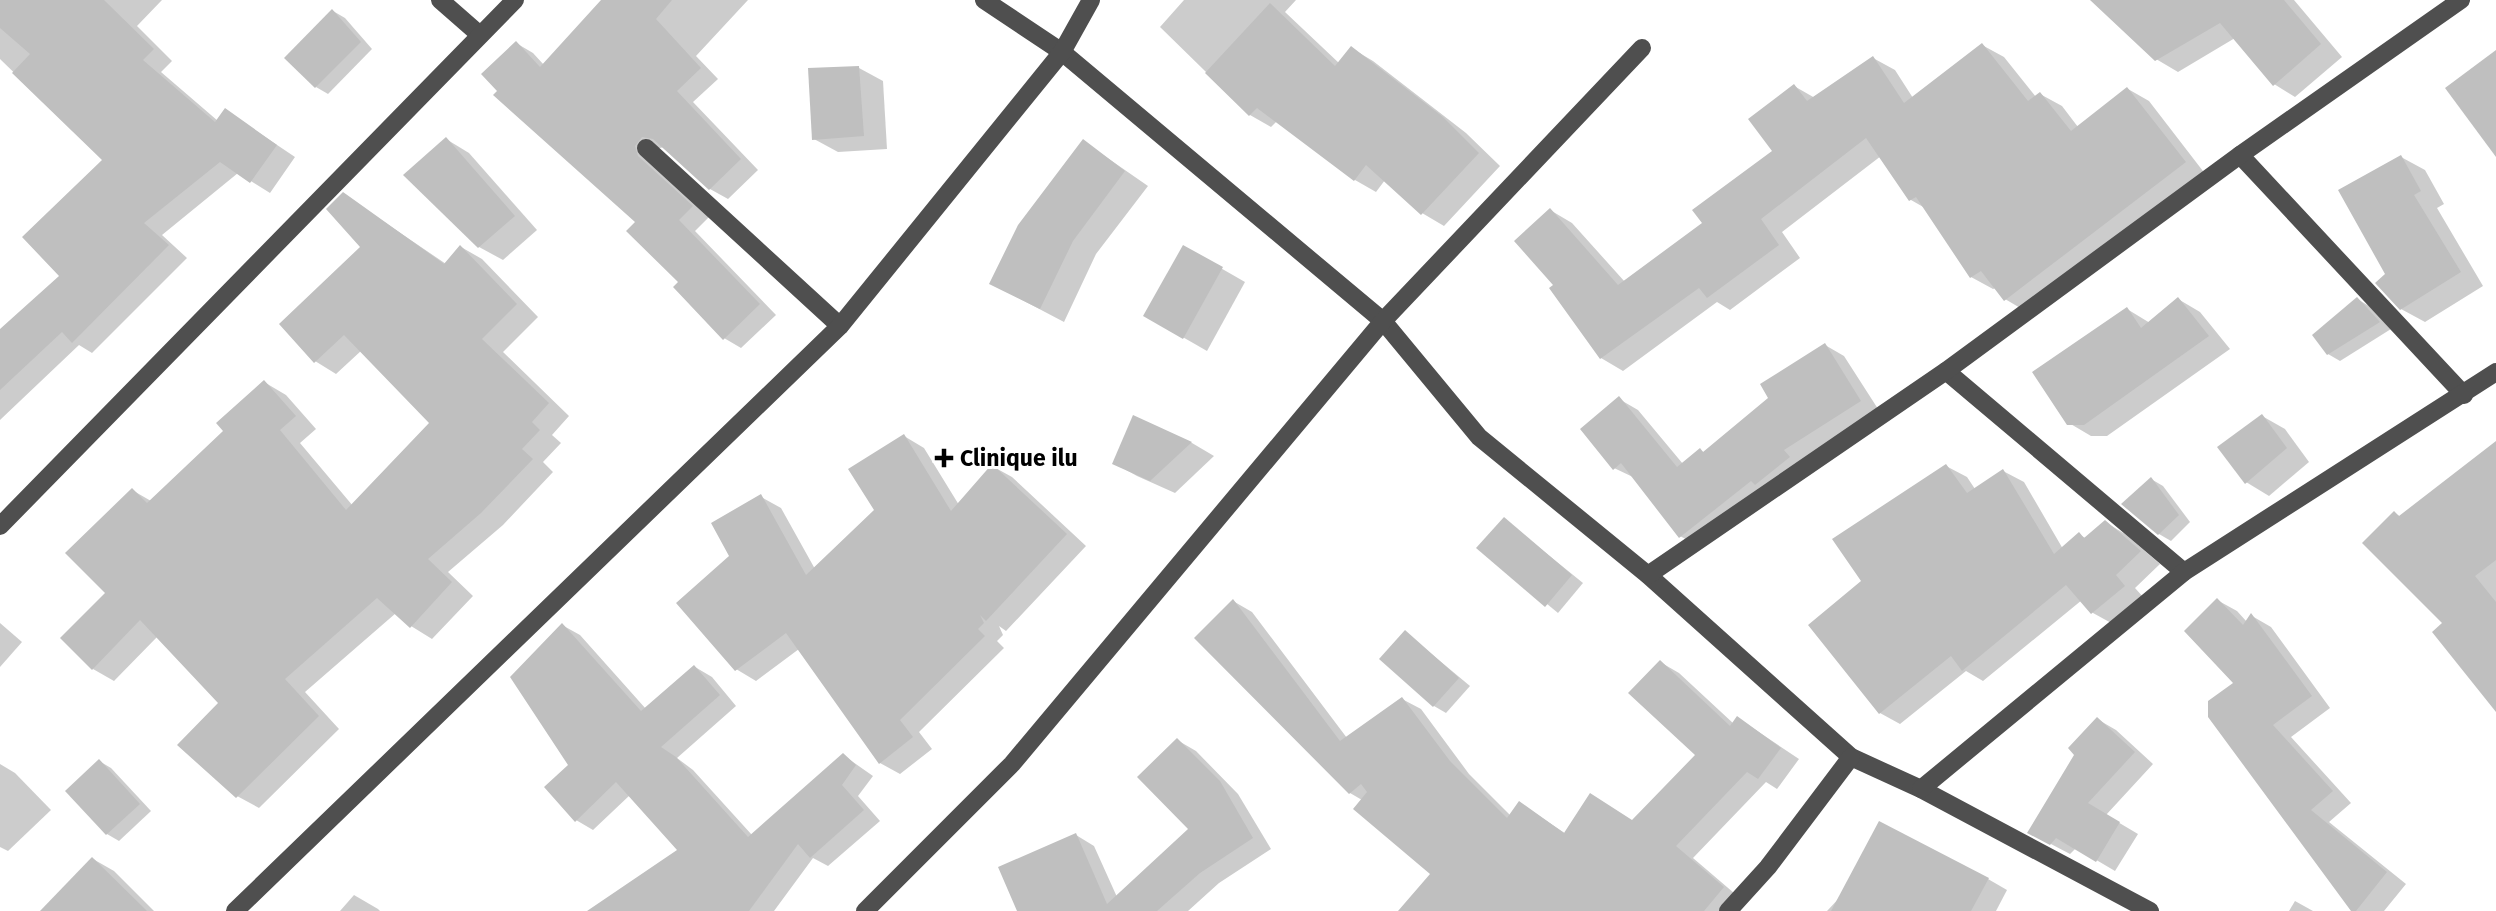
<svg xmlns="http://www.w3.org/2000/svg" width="2496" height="911" font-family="'Fira Sans',sans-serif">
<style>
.shadow{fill:#0003}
.building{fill:#bfbfbf}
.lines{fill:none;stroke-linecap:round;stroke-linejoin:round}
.minor{stroke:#4f4f4f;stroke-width:18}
.poi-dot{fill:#000;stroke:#fff;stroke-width:2.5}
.labels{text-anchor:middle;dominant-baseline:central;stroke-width:6;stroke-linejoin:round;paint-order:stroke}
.poi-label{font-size:23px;font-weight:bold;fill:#000;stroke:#fff;text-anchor:start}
</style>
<rect width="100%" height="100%" fill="#fff"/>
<g class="shadow">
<polygon points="0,0 162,0 137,26 172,61 161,72 218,121 225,110 295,157 270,193 238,173 162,235 187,258 92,353 79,345 0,420 0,331 61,276 104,160 0,59"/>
<polygon points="603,0 748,0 696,56 718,79 693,102 758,170 728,199 710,189 664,147 656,149 709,217 695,231 776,315 741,348 724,338 680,282 516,43 533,53 544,65"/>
<polygon points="1184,0 1296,0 1285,12 1340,64 1351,48 1373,61 1466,133 1500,166 1444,226 1422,213 1385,180 1376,192 1355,180 1277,121 1271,127 1250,115 1160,27"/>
<polygon points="2093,0 2294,0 2342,57 2295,97 2274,84 2235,38 2178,72 2156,59"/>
<polygon points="333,11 345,18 372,49 328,94 316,87"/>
<polygon points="1982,45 2004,57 2036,97 2040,94 2062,106 2078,127 2128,89 2149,101 2206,175 2027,312 2005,299 1996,288 1993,289 1971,277 1925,208 1911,200 1881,156 1782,232 1800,258 1730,310 1717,302 1623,371 1601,358 1556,285 1550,210 1572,223 1625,282 1704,224 1775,151 1794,86 1815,98 1873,58 1895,70 1913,98"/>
<polygon points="859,68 883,81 887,149 838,152 814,139"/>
<polygon points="446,139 469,153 537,230 503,260 479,247"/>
<polygon points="1083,141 1148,186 1096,254 1064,322 992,284"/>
<polygon points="2401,157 2425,170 2444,204 2437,208 2483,286 2425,322 2401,309 2388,274"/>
<polygon points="343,194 446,264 461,247 482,259 538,317 503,352 569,416 552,435 561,443 543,462 553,472 503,525 448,572 473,596 432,639 411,626 396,613 305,692 339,729 259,808 237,796 220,703 158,636 114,681 93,669 132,490 151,501 226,431 264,382 286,395 316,429 300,443 353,506 431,423 362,350 336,374 315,361 363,247"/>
<polygon points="1184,247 1245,282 1207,351 1146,316"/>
<polygon points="2178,299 2200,312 2230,349 2107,436 2091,436 2069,423 2127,309 2150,323"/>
<polygon points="2357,299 2369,306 2391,329 2340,361 2328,354"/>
<polygon points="1825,345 1844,356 1880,412 1700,547 1680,536 1635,478 1614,468 1619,399 1638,410 1683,464 1700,450 1705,453 1770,399"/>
<polygon points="2262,416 2285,429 2309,462 2269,496 2246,482"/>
<polygon points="1134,418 1192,443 1214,456 1175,493 1137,476 1114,463"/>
<polygon points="904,436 924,448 959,505 992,466 1012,477 1086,546 1006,631 999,626 1003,635 997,641 1004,648 919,732 932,749 900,774 880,763 799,649 756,681 736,669 732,557 761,497 781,508 815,569 877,510"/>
<polygon points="2496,443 2496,701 2444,623 2394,513 2401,517"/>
<polygon points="1946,466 1967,477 1975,489 2003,471 2024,482 2063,549 2080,535 2087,539 2105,522 2125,534 2160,564 2135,588 2144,598 2113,624 2093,613 2082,600 1983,681 1966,671 1900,724 1880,713 1863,582"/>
<polygon points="2151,479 2163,486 2190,522 2171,541 2159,534"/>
<polygon points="1504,519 1583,583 1558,613 1479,548"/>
<polygon points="2217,600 2237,611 2247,622 2252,616 2271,627 2330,708 2291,737 2351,803 2329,822 2406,884 2384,911 2353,911 2236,683"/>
<polygon points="1233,601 1252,612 1347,738 1402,699 1421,709 1469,774 1511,816 1520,803 1566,834 1633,822 1697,755 1660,662 1679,673 1734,724 1738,718 1799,759 1777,789 1766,782 1693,858 1741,899 1731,911 1401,911 1432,874 1362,800 1350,793"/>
<polygon points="0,623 22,642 0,667"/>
<polygon points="562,625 580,635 646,709 695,667 712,677 736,706 677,758 693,770 752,835 843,755 873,776 858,796 880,821 828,866 813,858 774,911 627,911 679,850 630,795 593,830 576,820"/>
<polygon points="1405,632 1470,686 1446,713 1434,706"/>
<polygon points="2097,719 2116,730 2153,764 2106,815 2138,834 2115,871 2076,848 2070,854 2049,843"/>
<polygon points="1177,740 1196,751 1238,794 1271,849 1219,883 1188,911 1019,911 1076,835 1094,846 1117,897 1190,829"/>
<polygon points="99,761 111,768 151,811 119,841 107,834 67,791"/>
<polygon points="0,764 15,773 51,810 8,851 0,847"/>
<polygon points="93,859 114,871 154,911 49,911"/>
<polygon points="1988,879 2007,890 1996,911 1827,911 1842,895"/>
<polygon points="354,895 378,909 380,911 340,911"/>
<polygon points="2295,901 2313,911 2289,911"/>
</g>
<g class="building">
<polygon points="0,0 104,0 154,49 143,60 215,122 225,108 277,145 250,183 220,162 144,223 169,245 72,343 62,332 0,390 0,329 59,276 22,237 102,160 12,73 30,54 0,28"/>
<polygon points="601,0 672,0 656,19 701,68 677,91 741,159 709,190 653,139 642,137 635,146 638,156 693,206 679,220 760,304 723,340 673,287 678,282 626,231 635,222 493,95 497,91 481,74 516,41 540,67"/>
<polygon points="2090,0 2284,0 2321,44 2273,86 2220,23 2155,61"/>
<polygon points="1270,3 1335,66 1351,46 1443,117 1479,153 1421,215 1366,165 1354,181 1257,108 1249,116 1205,73"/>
<polygon points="332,9 361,42 315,88 284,58"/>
<polygon points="1982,43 2028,101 2040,92 2071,131 2127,87 2186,162 2004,301 1981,271 1970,278 1916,197 1909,201 1866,138 1761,219 1779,245 1707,298 1699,288 1600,359 1549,288 1553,285 1514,241 1550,208 1618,285 1702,223 1692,210 1772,151 1748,119 1794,84 1807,101 1873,56 1904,103"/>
<polygon points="2496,50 2496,157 2445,88"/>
<polygon points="859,66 864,136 812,140 808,68"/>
<polygon points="446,137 515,216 478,248 403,175"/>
<polygon points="1083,139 1125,171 1073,241 1040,309 989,284 1018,225"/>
<polygon points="2401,155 2421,191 2414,195 2461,272 2400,310 2375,283 2385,274 2338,190"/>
<polygon points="343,192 444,264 460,245 517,304 482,339 549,403 532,422 540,430 522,449 533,459 481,513 428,559 452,582 410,628 377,598 285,679 319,716 236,798 177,745 218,703 140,620 92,670 60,638 105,593 65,553 132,488 147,503 223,431 216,423 264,380 296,416 280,430 346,510 429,423 344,335 314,363 279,324 360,247 326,209"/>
<polygon points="1183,245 1223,267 1183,339 1143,316"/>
<polygon points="2178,297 2209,336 2084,425 2067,425 2032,372 2127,307 2141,328"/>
<polygon points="2357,297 2380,322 2327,355 2312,335"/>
<polygon points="1825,343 1861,401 1784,450 1790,457 1755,485 1751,481 1679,538 1621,463 1613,470 1580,429 1619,396 1677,467 1700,448 1703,452 1768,398 1760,384"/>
<polygon points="2262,414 2287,448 2245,484 2217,447"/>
<polygon points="1133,415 1192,442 1150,481 1112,464"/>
<polygon points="904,434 951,511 992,464 1067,534 986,621 980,615 984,623 978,629 985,636 900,720 913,737 879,764 786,633 735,671 676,603 729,556 711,523 761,494 806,575 874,510 848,469"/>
<polygon points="2496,441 2496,560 2475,576 2496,602 2496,712 2432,632 2442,623 2362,543 2394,511 2399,516"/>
<polygon points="1946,464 1967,493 2003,469 2054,554 2079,532 2084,538 2105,520 2141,551 2116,575 2125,586 2091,614 2066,585 1962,671 1951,656 1879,714 1808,625 1861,581 1832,539"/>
<polygon points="2151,477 2179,515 2158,535 2121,504"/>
<polygon points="1504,517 1572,575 1545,607 1476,548"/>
<polygon points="2217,598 2243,625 2251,613 2312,696 2273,725 2333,791 2311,810 2387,872 2356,911 2351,911 2208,717 2208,701 2233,683 2184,631"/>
<polygon points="1233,599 1340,741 1402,697 1450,761 1507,818 1519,801 1564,833 1590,793 1632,820 1695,755 1628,693 1660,660 1730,726 1737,716 1781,748 1758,779 1747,772 1676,846 1724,887 1704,911 1398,911 1430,874 1353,809 1367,792 1361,784 1349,794 1194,638"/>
<polygon points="562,623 641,711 694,665 720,695 661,747 676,757 748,837 843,753 856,765 842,785 864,810 810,858 798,844 749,911 587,911 677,850 616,782 575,822 544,787 568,765 510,677"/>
<polygon points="1405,630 1459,678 1433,707 1379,659"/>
<polygon points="2097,717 2135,752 2088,803 2120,822 2096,862 2056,838 2050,845 2027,833 2074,755 2068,748"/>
<polygon points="1177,738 1220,781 1253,838 1200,873 1157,911 1017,911 998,867 1076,833 1107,904 1188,829 1137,777"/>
<polygon points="99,759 140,804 106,835 65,791"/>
<polygon points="1879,821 1989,878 1971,911 1831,911"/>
<polygon points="92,857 147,911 40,911"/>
</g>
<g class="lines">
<g class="minor">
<polyline points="440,0 480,35"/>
<polyline points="984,0 1062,52 1383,321 1479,437 1648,575 1851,757 1921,789 2150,911"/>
<polyline points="646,148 840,326"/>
<polyline points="2240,155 2464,395"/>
<polyline points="1946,371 2184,572"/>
<polyline points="0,526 515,0"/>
<polyline points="1648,575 1946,371 2240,155 2461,0"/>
<polyline points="1921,789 2184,572 2496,372"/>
<polyline points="235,911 840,326 1062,52 1091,0"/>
<polyline points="865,911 1012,764 1383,321 1642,48"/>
<polyline points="1728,911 1768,867 1851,757"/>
</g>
</g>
<path class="poi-dot" d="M940.5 447.5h7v7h7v7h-7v7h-7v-7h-7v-7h7z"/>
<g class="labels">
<g class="poi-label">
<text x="960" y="458">Clinique ilu</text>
</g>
</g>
</svg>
